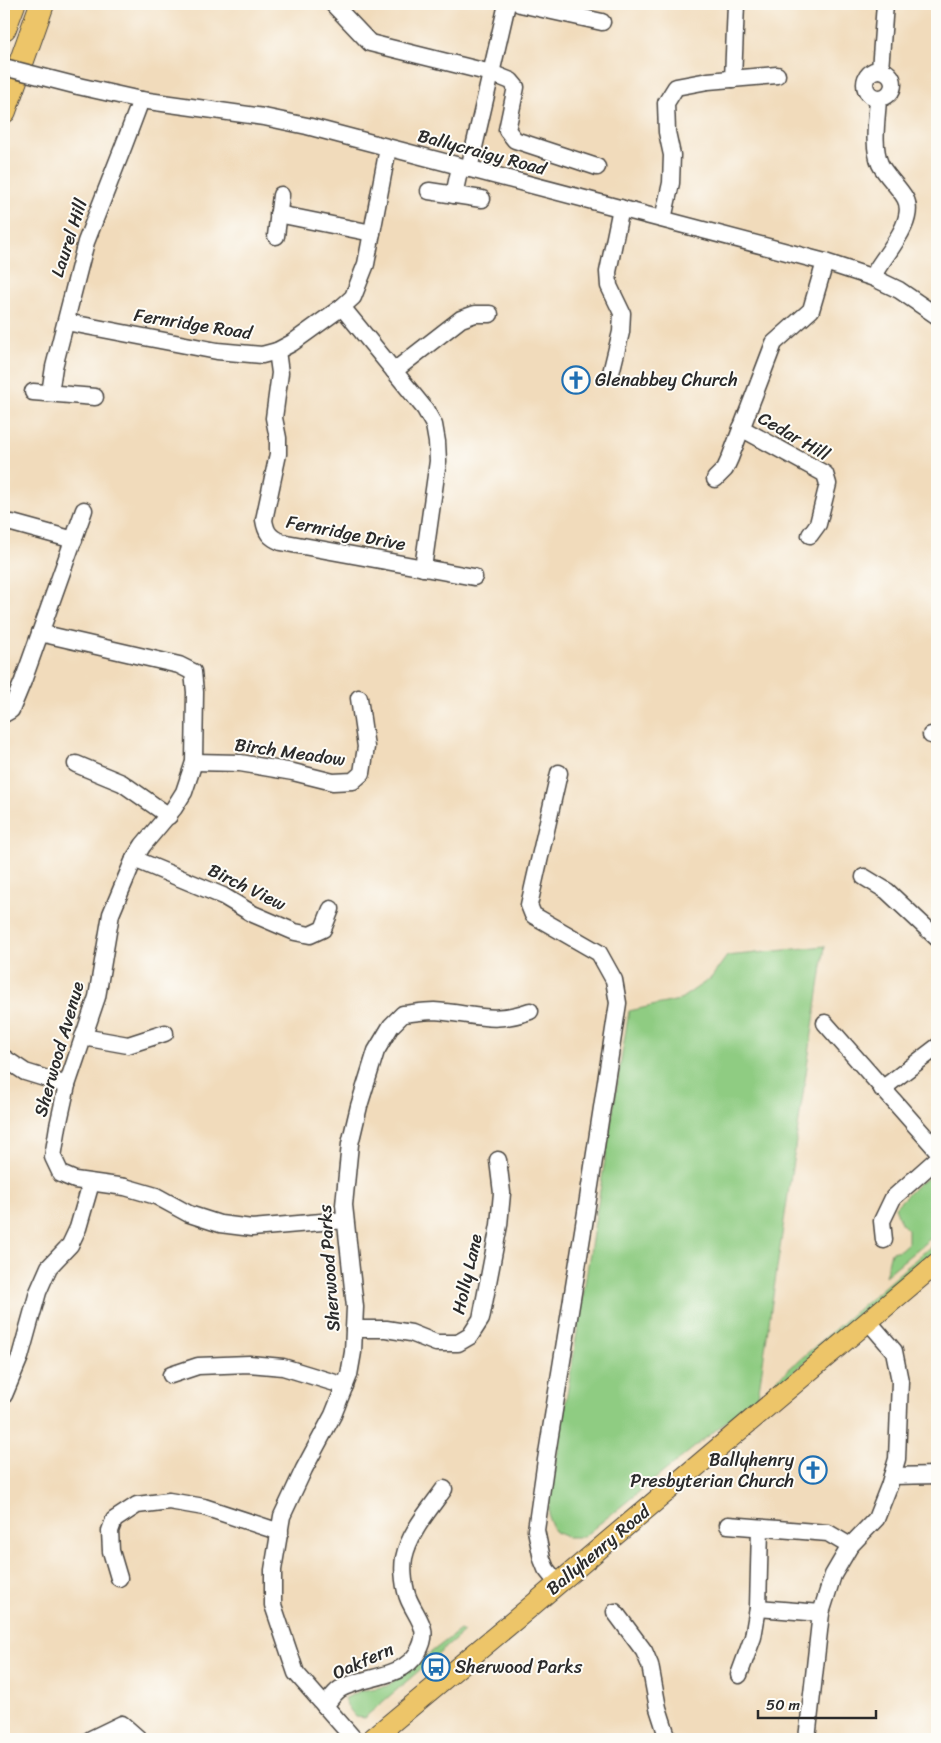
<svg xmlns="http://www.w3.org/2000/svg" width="941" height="1743" font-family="Sriracha,sans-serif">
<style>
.green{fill:#8fcc82;stroke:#5d7c56}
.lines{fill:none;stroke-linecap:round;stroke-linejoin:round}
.minor-casing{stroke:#494541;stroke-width:19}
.major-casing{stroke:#494541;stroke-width:22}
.highway-casing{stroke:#494541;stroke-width:26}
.minor{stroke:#fff;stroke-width:16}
.major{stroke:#edc569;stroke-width:20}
.highway{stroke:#edc569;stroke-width:24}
.minor-bridge-casing{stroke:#494541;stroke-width:19;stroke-linecap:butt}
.minor-bridge{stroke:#fff;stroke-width:16}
.labels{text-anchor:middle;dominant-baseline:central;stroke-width:4;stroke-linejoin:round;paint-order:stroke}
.street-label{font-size:18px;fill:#2b2b2b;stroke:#fdfcf7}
.poi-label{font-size:18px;fill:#2b2b2b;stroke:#fdfcf7;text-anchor:start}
</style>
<rect width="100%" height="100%" fill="#fdfcf7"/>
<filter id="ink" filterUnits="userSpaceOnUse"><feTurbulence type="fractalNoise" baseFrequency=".02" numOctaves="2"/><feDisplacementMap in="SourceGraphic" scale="10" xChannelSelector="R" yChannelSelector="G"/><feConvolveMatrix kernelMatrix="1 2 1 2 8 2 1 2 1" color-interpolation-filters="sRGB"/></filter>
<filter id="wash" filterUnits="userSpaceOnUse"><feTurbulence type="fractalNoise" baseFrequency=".0096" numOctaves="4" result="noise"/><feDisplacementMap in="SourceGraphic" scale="20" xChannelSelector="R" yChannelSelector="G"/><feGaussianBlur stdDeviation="1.12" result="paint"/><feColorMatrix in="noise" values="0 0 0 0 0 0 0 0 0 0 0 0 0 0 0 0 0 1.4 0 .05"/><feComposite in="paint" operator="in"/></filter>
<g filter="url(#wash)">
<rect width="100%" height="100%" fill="#f1dbbb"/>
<g class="green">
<polygon points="825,946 758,1396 583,1537 567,1537 555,1532 549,1520 549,1506 629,1011 679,1000 711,978 727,956"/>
<polygon points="929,1178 937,1180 937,1233 885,1276 891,1252 900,1250 908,1243 908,1230 901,1223 895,1207 919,1183"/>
<polygon points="937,1241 937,1250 770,1392 768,1387"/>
<polygon points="460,1630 464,1632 364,1718 356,1717 346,1705 344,1699 360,1691 387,1686"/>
</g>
</g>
<g filter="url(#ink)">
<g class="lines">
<g class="minor-casing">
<g id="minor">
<polyline points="333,4 370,43 491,73 511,81 516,87 507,130 515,140 597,167"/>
<polyline points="520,4 602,22"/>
<circle cx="879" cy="84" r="14"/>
<polyline points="880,70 885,4"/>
<polyline points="733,79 736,4"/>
<polyline points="78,86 141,100 264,117 307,126 825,262 874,278 899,290 937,316"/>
<polyline points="469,169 507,4"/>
<polyline points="429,191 482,199"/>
<polyline points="454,195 460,167"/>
<polyline points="278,214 372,233"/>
<polyline points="663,219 671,183 672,155 667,132 666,103 676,87 708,81 777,75"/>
<polyline points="276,236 281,195"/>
<path d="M874 278 877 269C888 251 917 219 905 198 898 186 886 176 880 164 872 145 877 119 878 99"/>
<polyline points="342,307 425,409 434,425 437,442 438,461 423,568"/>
<polyline points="66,322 217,351 262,355 277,351 292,343 342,307 353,297 366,264 388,148"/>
<path d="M277 351 280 373 274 418 278 438V454L264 520C266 532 269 537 281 542L474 577"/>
<polyline points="394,371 461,319 475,314 490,314"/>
<polyline points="611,373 621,332 622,313 609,286 608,272 621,208"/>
<polyline points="33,392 95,397"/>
<polyline points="50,393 54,367 86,242 124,145 141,100"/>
<polyline points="741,428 825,474 828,484 818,524 810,535"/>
<polyline points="715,479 725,469 730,458 774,343 811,310 825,262"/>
<polyline points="4,523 12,523 74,540"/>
<polyline points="40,633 179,665 193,672 195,692 194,762 184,792 174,808 143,845 134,859 111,914 97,997 67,1085 58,1126 53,1157 61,1174 75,1180 125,1187 156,1196 189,1214 220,1224 252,1228 345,1220"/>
<polyline points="4,714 11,710 23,681 84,510"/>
<polyline points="931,735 937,736"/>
<polyline points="194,762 240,763 293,772 333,782 353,781 362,773 366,747 359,698"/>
<polyline points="76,764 122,783 169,816"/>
<polyline points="134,859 223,896 253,914 295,932 310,935 323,929 331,909"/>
<polyline points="864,877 887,891 937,938"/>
<polyline points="825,1023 937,1150"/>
<polyline points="83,1037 128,1045 165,1033"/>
<polyline points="4,1058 25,1072 67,1085"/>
<polyline points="882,1089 937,1047"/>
<polyline points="884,1240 882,1221 893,1198 937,1159"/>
<polyline points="354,1329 386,1329 411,1333 436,1343 458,1343 470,1336 481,1319 499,1225 502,1193 498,1160"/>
<polyline points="171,1375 198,1366 249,1364 283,1367 345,1386"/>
<polyline points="4,1395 20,1357 38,1292 49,1267 70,1245 78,1228 91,1183"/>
<polyline points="892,1476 937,1475"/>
<polyline points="728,1525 828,1533 850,1546"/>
<polyline points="119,1578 111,1551 110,1531 114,1520 137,1505 169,1501 204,1507 280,1532"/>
<polyline points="558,1584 546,1569 542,1559 536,1530 546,1460 586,1212 618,1003 614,980 599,953 533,915 529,905 559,773"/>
<polyline points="758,1608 821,1613"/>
<polyline points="615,1612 644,1651 650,1665 658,1708 667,1736 670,1739"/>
<polyline points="739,1675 753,1637 758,1608 760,1528"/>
<path d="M325 1706C329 1701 334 1693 340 1689 365 1675 401 1680 418 1652 431 1629 418 1620 409 1600 404 1589 402 1570 404 1558 409 1533 429 1510 444 1489"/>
<polyline points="91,1739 122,1724 139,1739"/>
<path d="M354 1739 296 1673 273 1605V1570L282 1516 304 1469 333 1415 349 1375 353 1352 355 1307 344 1205 350 1144 359 1106 376 1051 391 1026 403 1014C413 1013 424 1011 434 1011 472 1013 491 1025 530 1011"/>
<polyline points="807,1739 821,1613 833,1575 850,1546 876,1519 889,1486 897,1459 900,1381 894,1351 869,1322"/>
</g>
</g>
<g class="major-casing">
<polyline id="major" points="372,1739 515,1620 937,1263"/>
</g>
<g class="highway-casing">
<g id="highway">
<polyline points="4,28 13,4"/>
<polyline points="4,111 42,4"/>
</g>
</g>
<use href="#minor" class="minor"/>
<use href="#major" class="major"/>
<use href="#highway" class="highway"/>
<g class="minor-bridge-casing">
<polyline id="minor-bridge" points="4,67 78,86"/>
</g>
<use href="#minor-bridge" class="minor-bridge"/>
</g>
</g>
<defs>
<g id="church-ring" transform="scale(1.4375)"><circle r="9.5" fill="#fdfcf7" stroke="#1f6fb2" stroke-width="1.5"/><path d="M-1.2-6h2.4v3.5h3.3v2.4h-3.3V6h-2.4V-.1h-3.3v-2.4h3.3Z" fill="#1f6fb2"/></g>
<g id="bus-ring" transform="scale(1.4375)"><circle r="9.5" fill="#fdfcf7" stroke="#1f6fb2" stroke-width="1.5"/><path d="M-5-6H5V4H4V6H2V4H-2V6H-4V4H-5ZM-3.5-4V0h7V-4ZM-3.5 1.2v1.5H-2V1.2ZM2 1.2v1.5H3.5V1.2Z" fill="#1f6fb2"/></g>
</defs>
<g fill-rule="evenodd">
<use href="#church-ring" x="576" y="380"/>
<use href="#church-ring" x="813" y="1470"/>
<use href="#bus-ring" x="436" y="1667"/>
</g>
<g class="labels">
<g class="street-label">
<text transform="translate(482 152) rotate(15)">Ballycraigy Road</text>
<text transform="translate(69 238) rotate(-72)">Laurel Hill</text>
<text transform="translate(193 324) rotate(9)">Fernridge Road</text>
<text transform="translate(794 436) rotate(30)">Cedar Hill</text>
<text transform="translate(346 533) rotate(11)">Fernridge Drive</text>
<text transform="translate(290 752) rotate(8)">Birch Meadow</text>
<text transform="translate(247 887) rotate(26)">Birch View</text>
<text transform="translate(59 1049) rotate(-74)">Sherwood Avenue</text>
<text transform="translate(329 1268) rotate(-94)">Sherwood Parks</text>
<text transform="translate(467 1274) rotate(-77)">Holly Lane</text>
<text transform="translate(598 1550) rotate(-40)">Ballyhenry Road</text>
<text transform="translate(363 1661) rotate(-24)">Oakfern</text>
</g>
<g class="poi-label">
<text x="595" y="380">Glenabbey Church</text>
<text x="794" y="1460" text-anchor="end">Ballyhenry<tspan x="794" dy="21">Presbyterian Church</tspan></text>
<text x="455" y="1667">Sherwood Parks</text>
</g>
</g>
<rect width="941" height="1743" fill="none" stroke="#fdfcf7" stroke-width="20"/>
<path d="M758 1710v8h118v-8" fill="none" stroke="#2b2b2b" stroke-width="2.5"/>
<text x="766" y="1710" font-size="15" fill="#2b2b2b" stroke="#fdfcf7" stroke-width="4" paint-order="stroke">50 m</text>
</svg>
